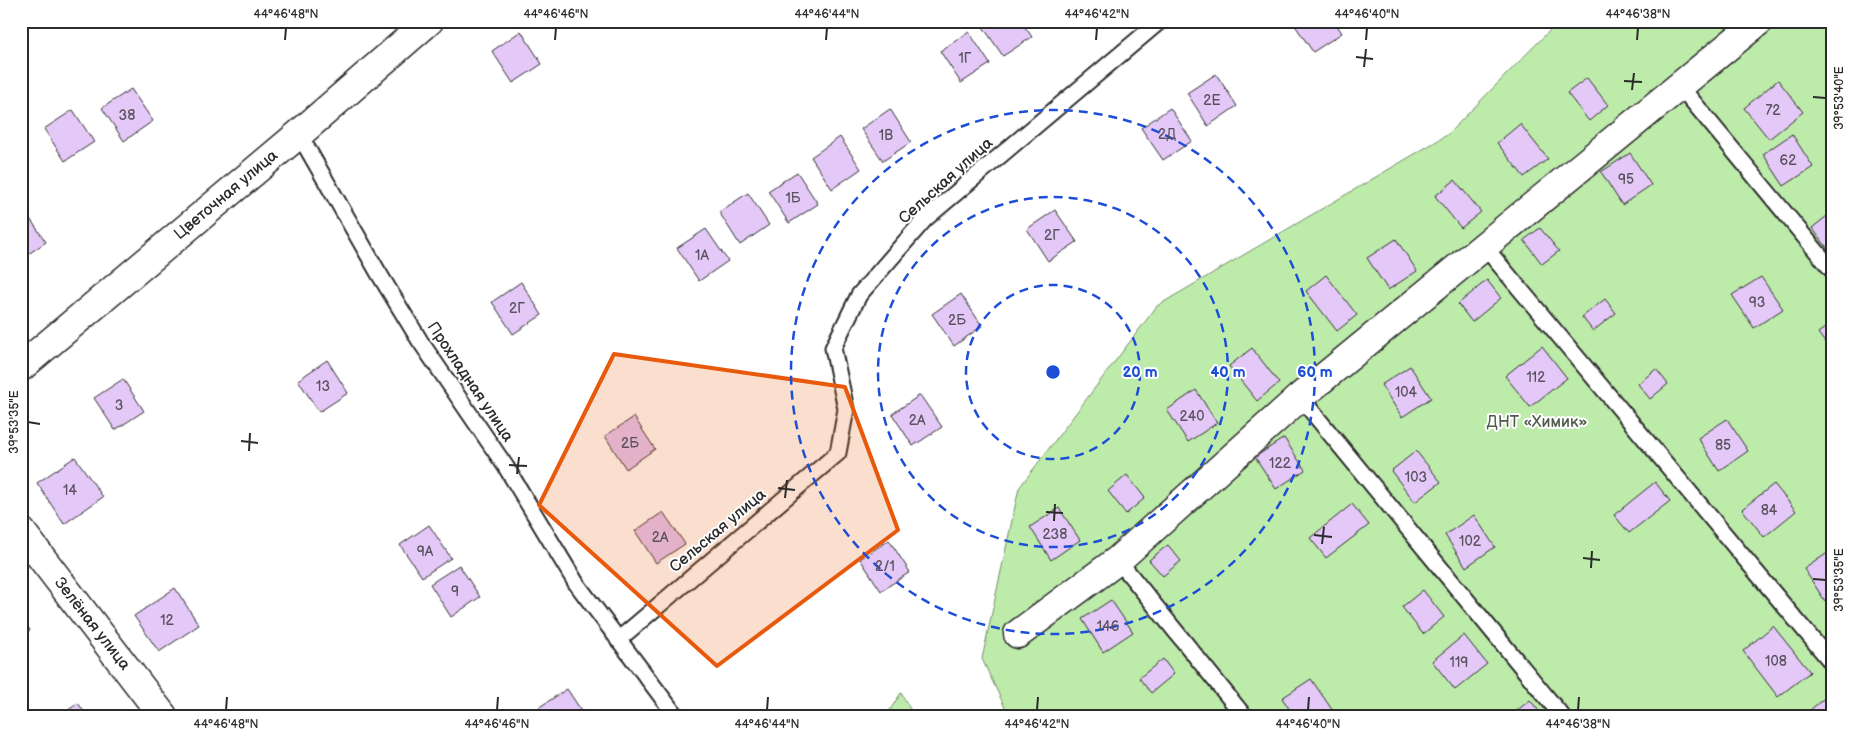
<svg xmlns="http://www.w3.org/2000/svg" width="1853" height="737" font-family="'Balsamiq Sans',sans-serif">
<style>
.green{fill:#bdecaa;stroke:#748c6a}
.building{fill:#e4c9f8;stroke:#2b2b2b}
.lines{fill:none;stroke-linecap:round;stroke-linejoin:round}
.service-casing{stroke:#2b2b2b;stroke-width:19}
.minor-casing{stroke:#2b2b2b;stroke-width:31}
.service{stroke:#fff;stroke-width:15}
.minor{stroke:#fff;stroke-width:28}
.marked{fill:#e8590c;fill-opacity:0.2;stroke:#e8590c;stroke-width:4;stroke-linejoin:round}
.ticks{fill:none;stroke:#2b2b2b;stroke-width:2}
.ring{fill:none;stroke:#1d4ed8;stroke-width:2.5;stroke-dasharray:9 6}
.labels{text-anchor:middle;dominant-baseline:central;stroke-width:4;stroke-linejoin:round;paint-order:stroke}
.number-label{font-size:14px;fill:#59525e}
.street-label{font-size:16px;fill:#2b2b2b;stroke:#fff}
.park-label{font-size:16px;fill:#505b4b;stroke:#fff}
.centre{fill:#1d4ed8;stroke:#fff;stroke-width:2.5}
.ring-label{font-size:15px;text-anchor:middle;font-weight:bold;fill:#1d4ed8;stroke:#fff;stroke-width:4;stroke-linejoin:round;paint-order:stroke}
.neatline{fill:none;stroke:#2b2b2b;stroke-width:2}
.ticks-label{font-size:12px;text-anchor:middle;fill:#2b2b2b}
</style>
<rect width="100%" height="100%" fill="#fff"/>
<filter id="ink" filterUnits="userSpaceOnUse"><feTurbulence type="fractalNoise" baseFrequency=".02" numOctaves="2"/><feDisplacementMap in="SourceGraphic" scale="10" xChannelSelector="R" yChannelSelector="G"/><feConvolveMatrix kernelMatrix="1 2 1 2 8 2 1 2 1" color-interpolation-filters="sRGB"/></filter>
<g filter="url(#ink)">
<g class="green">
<polygon points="1559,21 1832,21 1832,716 1009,716 982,659 1019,488 1157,306 1447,135"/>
<polygon points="901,693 914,716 886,716"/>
</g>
<g class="building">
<polygon points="985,21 1021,21 1032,37 1003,56 981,24"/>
<polygon points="1292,21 1334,21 1342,33 1313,52"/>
<polygon points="521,31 542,64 513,83 492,51"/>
<polygon points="969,32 990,64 961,83 940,51"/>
<polygon points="1216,74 1237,106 1208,126 1187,93"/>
<polygon points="1587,78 1608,105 1589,121 1567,93"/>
<polygon points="1778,80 1803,112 1769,139 1744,108"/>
<polygon points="131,89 153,121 124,141 102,108"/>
<polygon points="1170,108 1192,141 1163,160 1141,128"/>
<polygon points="890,109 911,142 883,161 861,129"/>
<polygon points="73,110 94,142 65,161 44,129"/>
<polygon points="1520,124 1548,159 1524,177 1497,143"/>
<polygon points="1792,134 1813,167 1784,186 1763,154"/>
<polygon points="840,137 861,169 832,189 811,157"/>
<polygon points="1630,153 1651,185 1622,205 1601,172"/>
<polygon points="797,172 818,204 789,223 768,191"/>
<polygon points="1455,180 1481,212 1461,228 1435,196"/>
<polygon points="748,193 769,225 740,245 719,212"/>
<polygon points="24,210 46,242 21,259 21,212"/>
<polygon points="1055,210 1077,242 1048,261 1027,229"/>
<polygon points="1832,212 1832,248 1829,250 1812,228"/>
<polygon points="1540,228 1559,251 1542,264 1524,240"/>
<polygon points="706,229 728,261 699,281 677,248"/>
<polygon points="1396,239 1417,271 1388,290 1367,258"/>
<polygon points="1326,275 1357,315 1337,331 1306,291"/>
<polygon points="1761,277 1783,309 1754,328 1732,295"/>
<polygon points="1487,280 1501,298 1472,322 1458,304"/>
<polygon points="521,282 542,315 513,334 492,302"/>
<polygon points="961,294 982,326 954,346 932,314"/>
<polygon points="1605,299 1616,313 1593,331 1582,317"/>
<polygon points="1832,323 1832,352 1818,333"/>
<polygon points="1542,346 1567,378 1530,407 1505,376"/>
<polygon points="1252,348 1279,383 1257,401 1229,366"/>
<polygon points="327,360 348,393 319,412 298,380"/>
<polygon points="1410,366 1431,398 1402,417 1381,385"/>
<polygon points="1656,369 1668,384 1650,399 1638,384"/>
<polygon points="123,379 144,411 115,430 94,398"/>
<polygon points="1196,390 1217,423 1188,442 1167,410"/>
<polygon points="920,395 942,427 913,446 892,414"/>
<polygon points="634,417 655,449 626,469 605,436"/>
<polygon points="1727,419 1748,451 1719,471 1698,438"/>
<polygon points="1284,438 1305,470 1276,489 1255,457"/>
<polygon points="1416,451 1441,482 1415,502 1391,471"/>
<polygon points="75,457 103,497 64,524 37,483"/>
<polygon points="1127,475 1145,498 1126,514 1108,491"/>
<polygon points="1655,482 1670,501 1629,533 1614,515"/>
<polygon points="1774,484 1796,511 1764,537 1742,509"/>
<polygon points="1352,504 1369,525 1326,558 1310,538"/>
<polygon points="1059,508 1080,540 1051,560 1030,527"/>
<polygon points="663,512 685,544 656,563 635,531"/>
<polygon points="1474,515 1495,547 1466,567 1445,535"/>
<polygon points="429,525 451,558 422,577 400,545"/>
<polygon points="889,540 910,572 881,591 860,559"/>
<polygon points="1168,545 1181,561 1163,576 1149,560"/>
<polygon points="1832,550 1832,597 1825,601 1804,569"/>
<polygon points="459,565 480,597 451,617 430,584"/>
<polygon points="175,588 199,625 159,652 134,616"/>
<polygon points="1423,590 1444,617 1423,634 1402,607"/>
<polygon points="1111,600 1133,632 1103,652 1082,619"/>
<polygon points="21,617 30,630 21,636"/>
<polygon points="1773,626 1810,672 1778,697 1743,651"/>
<polygon points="1464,635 1487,664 1455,690 1432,661"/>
<polygon points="1163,659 1174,674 1151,693 1139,678"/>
<polygon points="1311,679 1333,711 1326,716 1294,716 1282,698"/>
<polygon points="567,689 585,716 543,716 538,708"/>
<polygon points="1828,695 1832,699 1832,716 1803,716"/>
<polygon points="1530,700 1543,716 1510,716"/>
<polygon points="78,703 87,716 60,716"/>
</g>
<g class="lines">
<g class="service-casing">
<g id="service">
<polyline points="1680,86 1832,270"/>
<polyline points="299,134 378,272 420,341 506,467 576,583 676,716"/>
<polyline points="1484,246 1832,663"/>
<polyline points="1300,397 1562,716"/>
<polyline points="1118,560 1244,716"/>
<polyline points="618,640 838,453 846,409 833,348 859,295 925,219 1160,21"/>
</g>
</g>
<g class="minor-casing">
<g id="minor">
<polyline points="21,367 299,134 429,21"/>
<polyline points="21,531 163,716"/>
<polyline points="1018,634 1118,560 1300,397 1759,21"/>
</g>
</g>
<use href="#service" class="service"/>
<use href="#minor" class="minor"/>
</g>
</g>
<path class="marked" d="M614 354 845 387 898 530 717 666 539 505Z"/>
<path class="ticks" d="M285 40 286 28M555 40 556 28M826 40 827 28M1096 40 1097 28M1366 40 1367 28M1637 40 1638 28M1356 57 1373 59M1364 67 1366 49M1624 81 1642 82M1632 90 1634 73M1813 97 1826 98M28 422 40 424M241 441 258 443M249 451 250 433M509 465 527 466M517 474 519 457M778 488 795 490M785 498 787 480M1046 512 1063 513M1054 521 1055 504M1314 535 1332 537M1322 544 1324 527M1583 558 1600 560M1591 568 1592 551M1813 579 1826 580M226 710 227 697M497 710 498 697M767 710 768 697M1037 710 1038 697M1308 710 1309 697M1578 710 1579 697"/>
<g class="ring">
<circle cx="1053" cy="372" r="87"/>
<circle cx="1053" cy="372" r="175"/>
<circle cx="1053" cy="372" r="262"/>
</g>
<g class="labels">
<g class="number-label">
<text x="965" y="58">1Г</text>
<text x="1212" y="100">2Е</text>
<text x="1773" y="110">72</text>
<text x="127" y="115">38</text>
<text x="1167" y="134">2Д</text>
<text x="886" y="135">1В</text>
<text x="1788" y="160">62</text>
<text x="1626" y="179">95</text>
<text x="793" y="198">1Б</text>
<text x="1052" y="235">2Г</text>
<text x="702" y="255">1А</text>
<text x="1757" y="302">93</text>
<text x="517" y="308">2Г</text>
<text x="957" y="320">2Б</text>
<text x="1536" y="377">112</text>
<text x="323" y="386">13</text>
<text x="1406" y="392">104</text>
<text x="119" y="405">3</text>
<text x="1192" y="416">240</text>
<text x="917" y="420">2А</text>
<text x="630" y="443">2Б</text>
<text x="1723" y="445">85</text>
<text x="1280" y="463">122</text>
<text x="1416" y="477">103</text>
<text x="70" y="490">14</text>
<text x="1769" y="510">84</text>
<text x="1055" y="534">238</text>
<text x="660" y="537">2А</text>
<text x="1470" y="541">102</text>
<text x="425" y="551">9А</text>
<text x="885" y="566">2/1</text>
<text x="455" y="591">9</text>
<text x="167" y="620">12</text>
<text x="1108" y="626">146</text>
<text x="1776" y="661">108</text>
<text x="1459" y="662">119</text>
</g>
<g class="street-label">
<text transform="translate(946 181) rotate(-42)">Сельская улица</text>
<text transform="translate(226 195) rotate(-40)">Цветочная улица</text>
<text transform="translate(470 382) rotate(56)">Прохладная улица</text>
<text transform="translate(718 531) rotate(-40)">Сельская улица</text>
<text transform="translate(92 624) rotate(52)">Зелёная улица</text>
</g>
<g class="park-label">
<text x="1537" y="422">ДНТ «Химик»</text>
</g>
</g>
<circle cx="1053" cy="372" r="8" class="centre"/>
<g class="ring-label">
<text x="1140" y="377">20 m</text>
<text x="1228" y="377">40 m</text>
<text x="1315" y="377">60 m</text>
</g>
<rect width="1853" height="737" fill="none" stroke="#fff" stroke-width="55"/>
<rect x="28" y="28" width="1798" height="682" class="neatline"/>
<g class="ticks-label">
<text x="286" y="18">44°46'48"N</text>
<text x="556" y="18">44°46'46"N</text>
<text x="827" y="18">44°46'44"N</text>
<text x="1097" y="18">44°46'42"N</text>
<text x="1367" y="18">44°46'40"N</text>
<text x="1638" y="18">44°46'38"N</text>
<text transform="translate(1839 98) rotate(-90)" y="4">39°53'40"E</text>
<text transform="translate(14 422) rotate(-90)" y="4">39°53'35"E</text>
<text transform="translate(1839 580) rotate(-90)" y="4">39°53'35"E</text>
<text x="226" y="728">44°46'48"N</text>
<text x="497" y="728">44°46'46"N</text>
<text x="767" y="728">44°46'44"N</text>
<text x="1037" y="728">44°46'42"N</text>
<text x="1308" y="728">44°46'40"N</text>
<text x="1578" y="728">44°46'38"N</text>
</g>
</svg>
